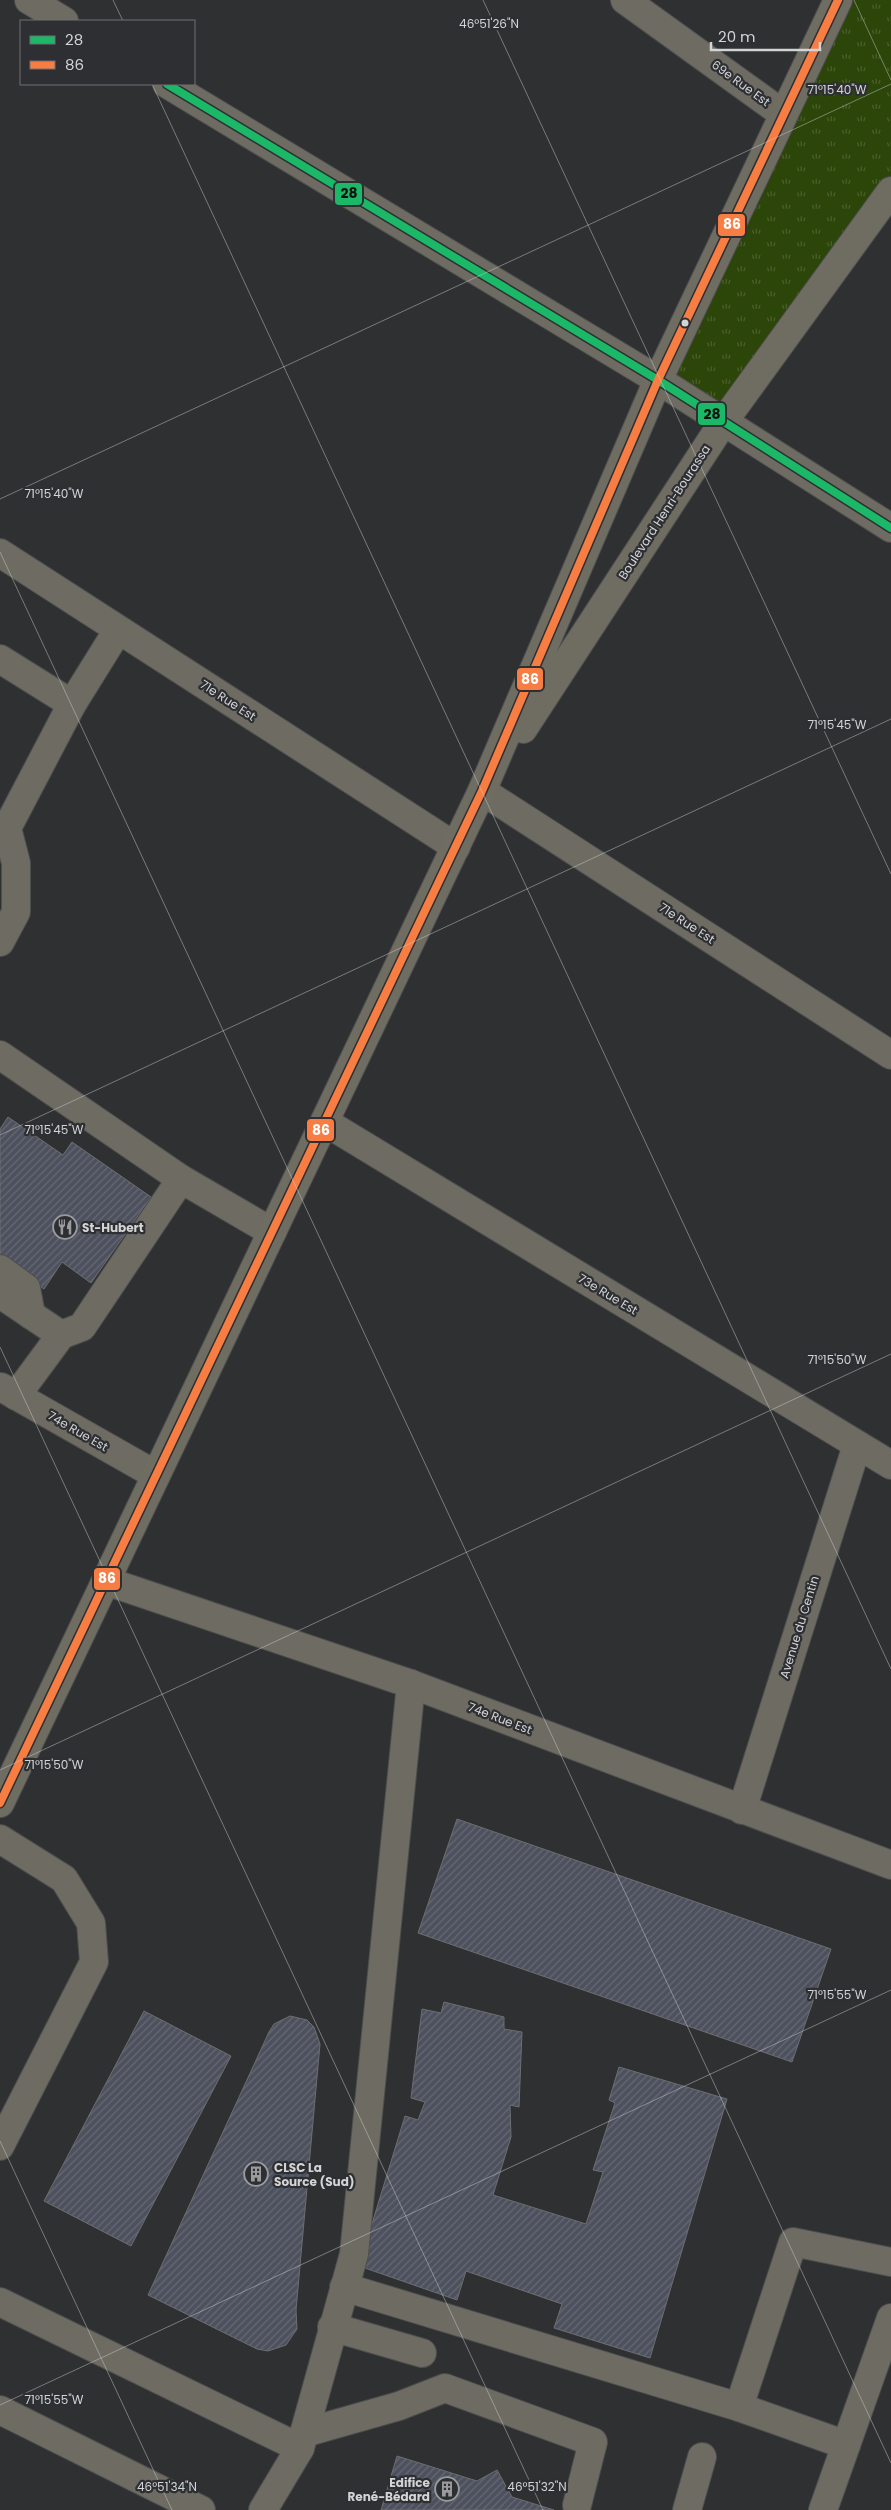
<svg xmlns="http://www.w3.org/2000/svg" width="891" height="2510" font-family="Poppins,sans-serif">
<style>
.grass{fill:url(#grass-tufts)}
.building{fill:url(#building-hatch);stroke:#6d6e70}
.lines{fill:none;stroke-linecap:round;stroke-linejoin:round}
.minor-casing{stroke:#4d4e4f;stroke-width:30}
.major-casing{stroke:#4d4e4f;stroke-width:30}
.minor{stroke:#6e6b62;stroke-width:28}
.major{stroke:#6f6c62;stroke-width:28}
.bus-1-casing{stroke:#2e2f33;stroke-width:11}
.bus-2-casing{stroke:#2e2f33;stroke-width:11}
.bus-1{stroke:#1ab867;stroke-width:8}
.bus-2{stroke:#f77d43;stroke-width:8}
.ticks{fill:none;stroke:#d3d4d6;stroke-width:1;stroke-opacity:0.45}
.bus-dot{fill:#d3d4d6;stroke:#2e2f33;stroke-width:2}
.labels{text-anchor:middle;dominant-baseline:central;stroke-width:4.5;stroke-linejoin:round;paint-order:stroke}
.street-label{font-size:12px;fill:#d3d4d6;stroke:#2e2f33}
.poi-label{font-size:12px;font-weight:bold;fill:#d3d4d6;stroke:#2e2f33;text-anchor:start}
.ticks-label{font-size:12px;text-anchor:middle;fill:#d3d4d6;stroke:#2e2f33;stroke-width:4.5;stroke-linejoin:round;paint-order:stroke}
.line-badge{stroke:#2e2f33;stroke-width:2}
.badge-label{font-size:14px;text-anchor:middle;font-weight:bold;fill:#fff}
.pale-badge-label{font-size:14px;text-anchor:middle;font-weight:bold;fill:#111}
</style>
<defs>
<pattern id="grass-tufts" width="24" height="20" patternUnits="userSpaceOnUse" patternTransform="scale(1.25)"><rect width="24" height="20" fill="#2c4509"/><path d="M3 7l-1-3M5 7V3M7 7l1-3M15 17l-1-3M17 17v-4M19 17l1-3" fill="none" stroke="#4a5f2c"/></pattern>
<pattern id="building-hatch" width="6" height="6" patternUnits="userSpaceOnUse" patternTransform="scale(1.25)"><rect width="6" height="6" fill="#4d515e"/><path d="M-1 1l2-2M0 6l6-6M5 7l2-2" fill="none" stroke="#666974"/></pattern>
</defs>
<rect width="100%" height="100%" fill="#2f3032"/>
<polygon class="grass" points="839,0 891,0 891,191 724,421 658,380"/>
<g class="building">
<polygon points="8,1117 63,1155 72,1142 151,1197 91,1283 62,1262 44,1289 0,1258 0,1129"/>
<polygon points="457,1819 831,1949 792,2062 418,1933"/>
<polygon points="444,2002 504,2017 504,2029 522,2032 519,2107 510,2105 511,2137 493,2195 586,2224 603,2172 593,2170 615,2103 609,2100 619,2067 727,2099 650,2358 554,2328 562,2304 466,2271 457,2300 359,2266 405,2116 418,2120 425,2102 411,2098 422,2009 441,2013"/>
<polygon points="144,2011 231,2056 131,2246 44,2201"/>
<polygon points="290,2016 307,2020 314,2027 320,2044 296,2310 297,2329 286,2345 268,2351 257,2349 148,2295 269,2032 274,2024"/>
<polygon points="397,2456 477,2481 497,2470 512,2497 554,2510 381,2510"/>
</g>
<g class="lines">
<g class="minor-casing">
<g id="minor">
<polyline points="29,0 64,21"/>
<polyline points="625,0 783,114"/>
<polyline points="167,84 658,380 891,528"/>
<polyline points="0,553 456,847"/>
<polyline points="0,659 72,704 7,828 16,863 16,912 0,942"/>
<polyline points="72,704 118,630"/>
<polyline points="482,791 891,1055"/>
<polyline points="0,1055 181,1179"/>
<polyline points="325,1122 891,1465"/>
<polyline points="0,1269 26,1288 31,1315"/>
<polyline points="0,1294 61,1335"/>
<polyline points="1,1387 156,1475"/>
<polyline points="16,1396 61,1335 82,1327 181,1179 272,1232"/>
<polyline points="106,1581 411,1684 891,1865"/>
<polyline points="742,1810 857,1445"/>
<polyline points="0,1839 64,1879 91,1923 94,1962 0,2146"/>
<polyline points="344,2287 739,2407"/>
<polyline points="0,2302 300,2448"/>
<polyline points="332,2327 422,2353"/>
<polyline points="0,2410 201,2510"/>
<polyline points="304,2433 399,2406 445,2388 593,2442 577,2505"/>
<polyline points="846,2445 739,2407 793,2242 891,2262"/>
<polyline points="263,2510 300,2448 354,2254 411,1684"/>
<polyline points="687,2510 702,2457"/>
<polyline points="823,2510 891,2318"/>
</g>
</g>
<g class="major-casing">
<g id="major">
<polyline points="523,729 724,421 891,191"/>
<polyline points="0,1803 482,791 658,380 838,0"/>
</g>
</g>
<use href="#minor" class="minor"/>
<use href="#major" class="major"/>
<g class="bus-1-casing">
<polyline id="bus-1" points="167,84 658,380 891,528"/>
</g>
<g class="bus-2-casing">
<polyline id="bus-2" points="0,1803 482,791 658,380 838,0"/>
</g>
<use href="#bus-1" class="bus-1"/>
<use href="#bus-2" class="bus-2"/>
</g>
<path class="ticks" d="M113 0 123 21M483 0 891 874M854 0 891 80M152 84 891 1669M0 499 891 84M0 552 891 2463M0 1135 891 719M0 1347 543 2510M0 1770 891 1354M0 2141 172 2510M0 2405 891 1990"/>
<defs>
<g id="restaurant-ring" transform="scale(1.25)"><circle r="9.5" fill="#2e2f33" stroke="#9a9b9d" stroke-width="1.5"/><path d="M-5-6h1v4h1v-4h1v4h1v-4h1v5L-1.5 .5V6h-2V.5L-5-1ZM5-6V6H3V1.5H1.5Q1.5-4 5-6Z" fill="#9a9b9d"/></g>
<g id="building-ring" transform="scale(1.25)"><circle r="9.5" fill="#2e2f33" stroke="#9a9b9d" stroke-width="1.5"/><path d="M-4-6H4V6H1V3H-1V6H-4ZM-2.5-4.3h1.7v1.8h-1.7ZM.8-4.3h1.7v1.8H.8ZM-2.5-1h1.7V.8h-1.7ZM.8-1h1.7V.8H.8Z" fill="#9a9b9d"/></g>
</defs>
<g fill-rule="evenodd">
<use href="#restaurant-ring" x="65" y="1227"/>
<use href="#building-ring" x="256" y="2174"/>
<use href="#building-ring" x="447" y="2489"/>
</g>
<circle class="bus-dot" cx="685" cy="323" r="4.5"/>
<g class="labels">
<g class="street-label">
<text transform="translate(741 83) rotate(36)">69e Rue Est</text>
<text transform="translate(664 512) rotate(-57)">Boulevard Henri-Bourassa</text>
<text transform="translate(228 700) rotate(33)">71e Rue Est</text>
<text transform="translate(687 923) rotate(33)">71e Rue Est</text>
<text transform="translate(608 1294) rotate(31)">73e Rue Est</text>
<text transform="translate(78 1431) rotate(30)">74e Rue Est</text>
<text transform="translate(799 1627) rotate(-73)">Avenue du Centin</text>
<text transform="translate(500 1718) rotate(21)">74e Rue Est</text>
</g>
<g class="poi-label">
<text x="82" y="1227">St-Hubert</text>
<text x="274" y="2167">CLSC La<tspan x="274" dy="14">Source (Sud)</tspan></text>
<text x="430" y="2482" text-anchor="end">Edifice<tspan x="430" dy="14">René-Bédard</tspan></text>
</g>
</g>
<g class="ticks-label">
<text x="489" y="28">46°51'26"N</text>
<text x="837" y="94">71°15'40"W</text>
<text x="54" y="498">71°15'40"W</text>
<text x="837" y="729">71°15'45"W</text>
<text x="54" y="1134">71°15'45"W</text>
<text x="837" y="1364">71°15'50"W</text>
<text x="54" y="1769">71°15'50"W</text>
<text x="837" y="1999">71°15'55"W</text>
<text x="54" y="2404">71°15'55"W</text>
<text x="167" y="2491">46°51'34"N</text>
<text x="537" y="2491">46°51'32"N</text>
</g>
<g class="line-badge">
<rect x="334" y="182" width="29" height="24" rx="5" fill="#1ab867"/>
<rect x="717" y="213" width="29" height="24" rx="5" fill="#f77d43"/>
<rect x="697" y="402" width="29" height="24" rx="5" fill="#1ab867"/>
<rect x="516" y="667" width="28" height="24" rx="5" fill="#f77d43"/>
<rect x="306" y="1118" width="29" height="24" rx="5" fill="#f77d43"/>
<rect x="93" y="1567" width="28" height="24" rx="5" fill="#f77d43"/>
</g>
<g class="badge-label">
<text x="732" y="229">86</text>
<text x="530" y="684">86</text>
<text x="321" y="1135">86</text>
<text x="107" y="1583">86</text>
</g>
<g class="pale-badge-label">
<text x="349" y="198">28</text>
<text x="712" y="419">28</text>
</g>
<rect x="20" y="20" width="175" height="65" fill="#2e2f33" stroke="#707174"/>
<rect x="30" y="36" width="25" height="8" fill="#1ab867" stroke="#707174"/>
<text x="65" y="45" font-size="15" fill="#d3d4d6">28</text>
<rect x="30" y="61" width="25" height="8" fill="#f77d43" stroke="#707174"/>
<text x="65" y="70" font-size="15" fill="#d3d4d6">86</text>
<path d="M711 42v8h109v-8" fill="none" stroke="#d3d4d6" stroke-width="2.5"/>
<text x="718" y="42" font-size="15" fill="#d3d4d6" stroke="#2e2f33" stroke-width="4" paint-order="stroke">20 m</text>
</svg>
